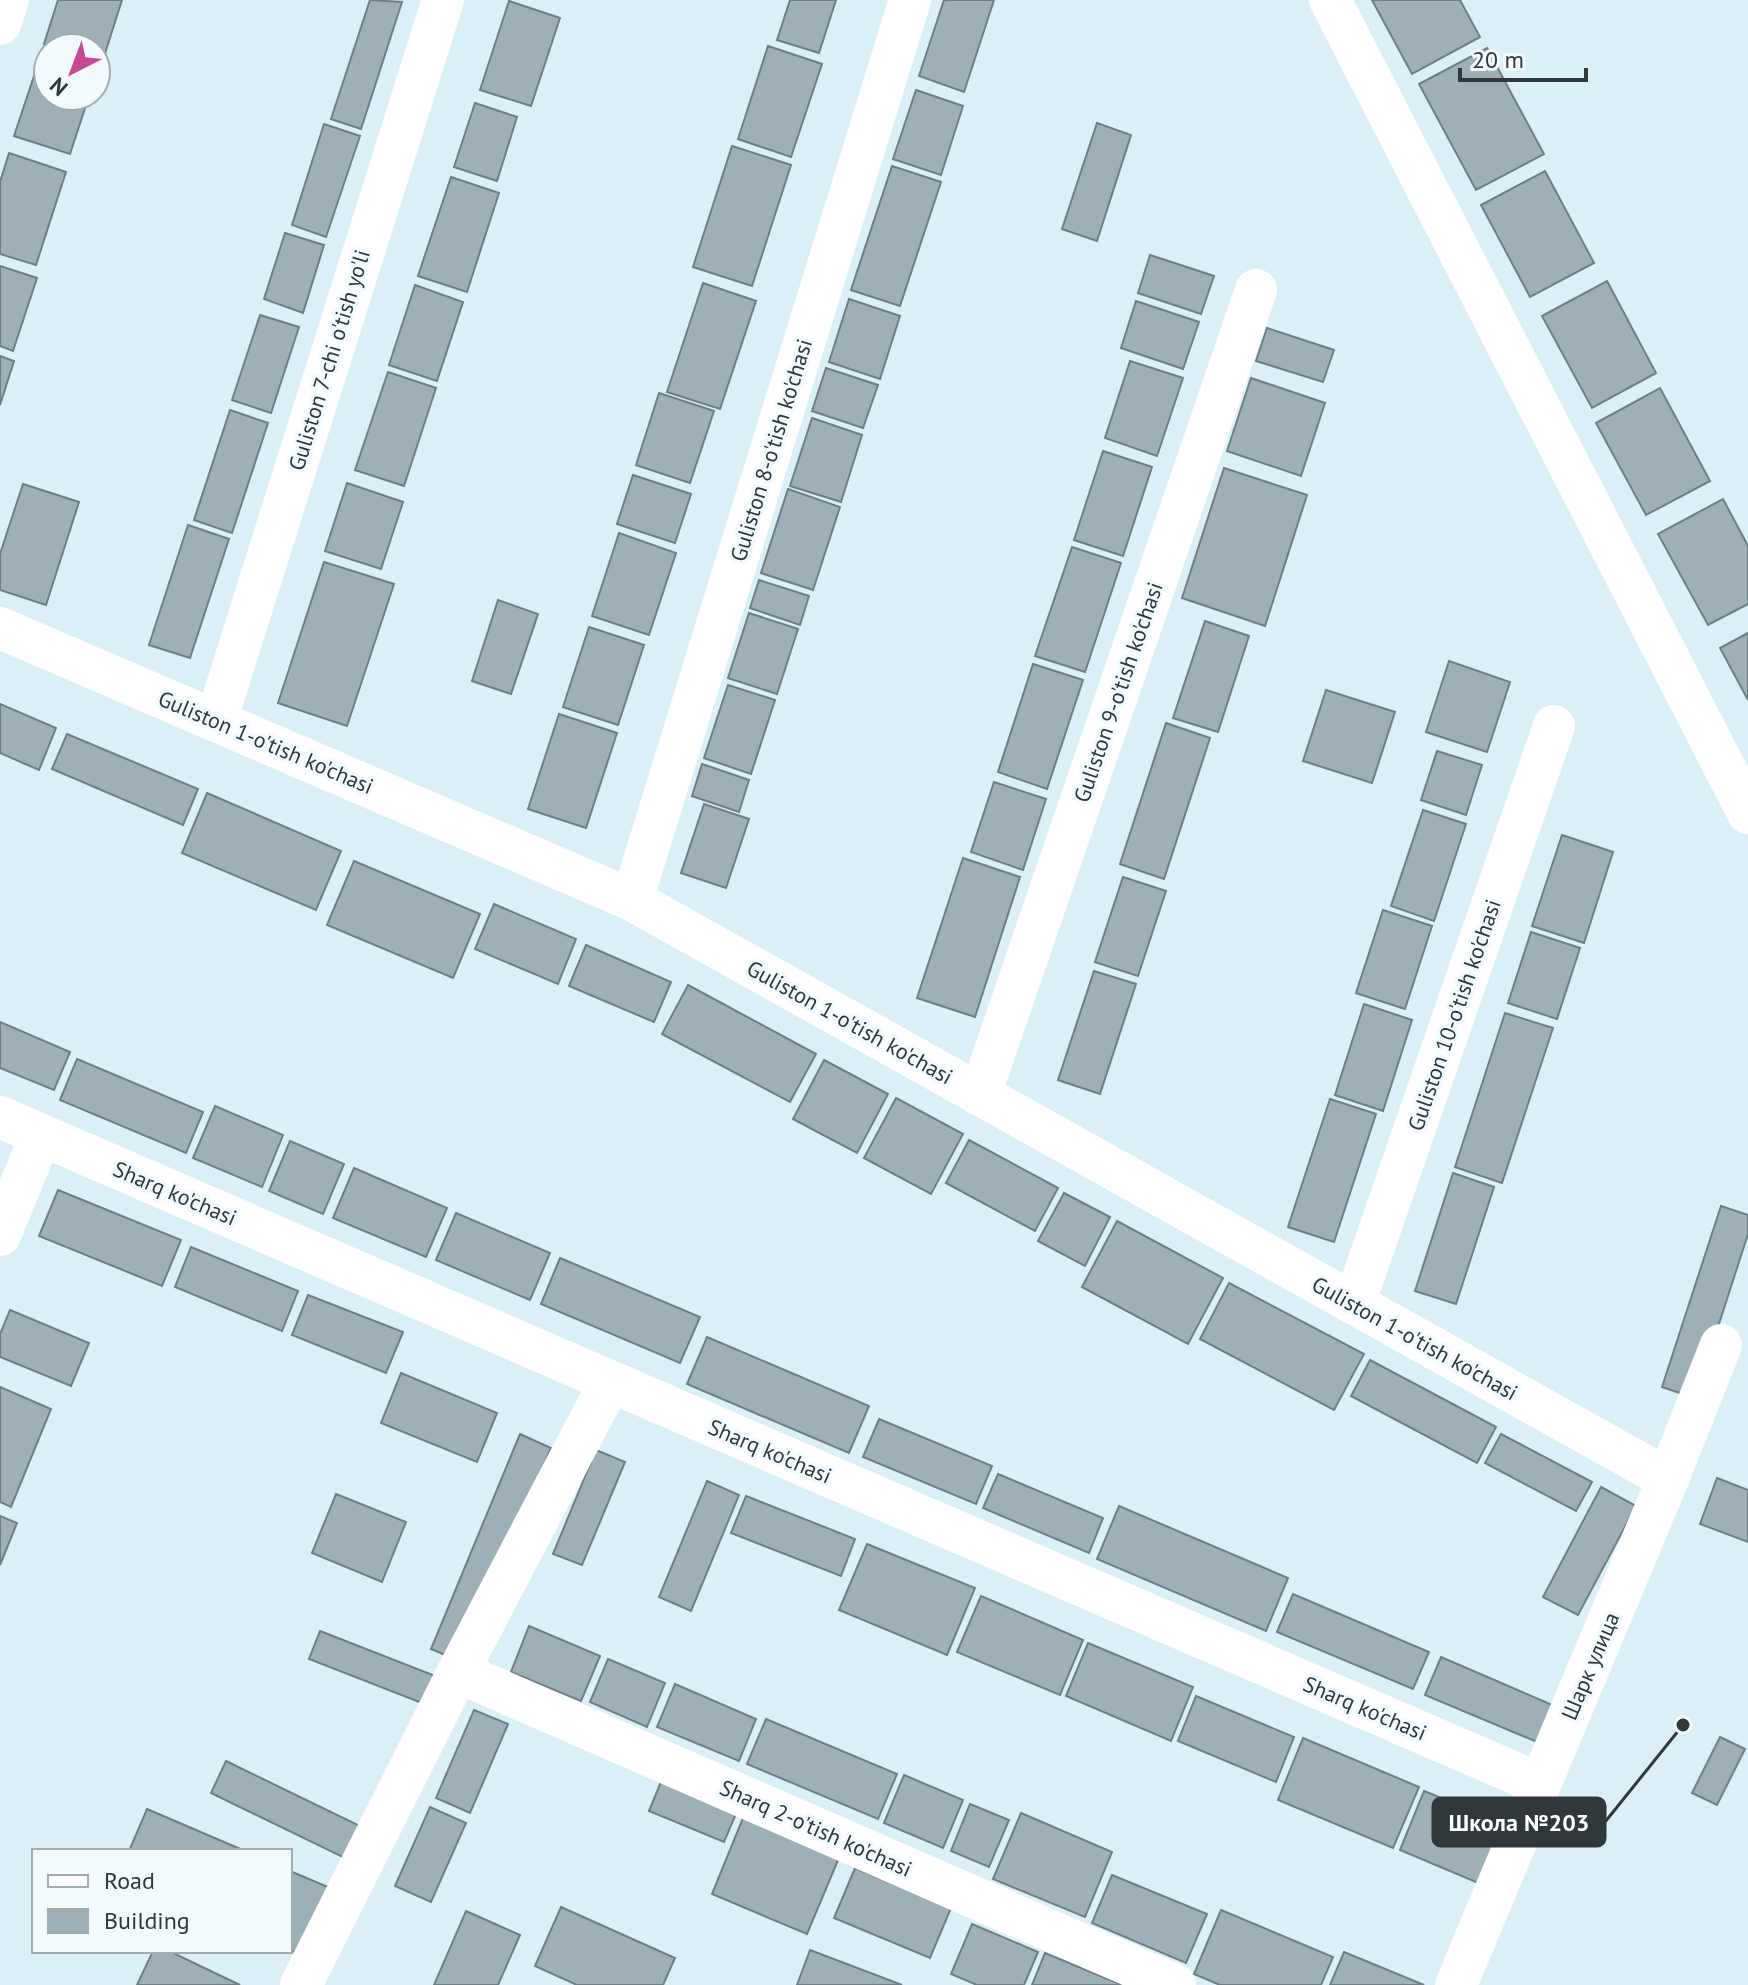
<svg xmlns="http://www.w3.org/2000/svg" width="1748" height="1985" font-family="'PT Sans',sans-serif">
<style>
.building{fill:#9db0b8;stroke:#6d7f87;stroke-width:2}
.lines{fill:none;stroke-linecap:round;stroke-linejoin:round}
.street{stroke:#fff;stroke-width:42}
.labels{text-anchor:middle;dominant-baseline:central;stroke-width:7;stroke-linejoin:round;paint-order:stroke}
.street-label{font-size:22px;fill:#30383c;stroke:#f2fafe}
.leader{fill:none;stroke:#30383c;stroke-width:3}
.callout-dot{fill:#30383c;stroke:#f2fafe;stroke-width:3}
.callout{fill:#30383c;stroke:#30383c;stroke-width:3}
.callout-label{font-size:24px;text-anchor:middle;font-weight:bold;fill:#fff}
</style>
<rect width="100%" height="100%" fill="#dbeff8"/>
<g class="building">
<polygon points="58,0 122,0 102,63 96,61 96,48 55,48 44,44"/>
<polygon points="370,0 402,2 361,129 331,119"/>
<polygon points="790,0 836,0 819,53 777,40"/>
<polygon points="944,0 994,0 964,92 919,76"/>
<polygon points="1372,0 1460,0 1480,37 1412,74"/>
<polygon points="509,1 560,18 531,106 480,90"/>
<polygon points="768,46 822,64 791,157 738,139"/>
<polygon points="1487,48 1544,154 1476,190 1419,84"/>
<polygon points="42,52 48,54 48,96 89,96 70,154 14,136"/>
<polygon points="916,90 963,106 941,175 893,159"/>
<polygon points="475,103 517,117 497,181 454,167"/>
<polygon points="1097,123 1131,135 1097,241 1062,229"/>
<polygon points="324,124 360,136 326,237 292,225"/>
<polygon points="732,146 791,165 752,286 693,267"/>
<polygon points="9,153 66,172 36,265 0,254 0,182"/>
<polygon points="892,166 941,182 900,306 851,290"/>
<polygon points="1545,171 1594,263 1530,297 1481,205"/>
<polygon points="451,177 499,193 467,292 418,276"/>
<polygon points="285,233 324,245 303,313 264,299"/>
<polygon points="1150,255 1214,276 1201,314 1138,293"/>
<polygon points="0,266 37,278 13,351 0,346"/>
<polygon points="1607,281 1656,373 1592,408 1542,316"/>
<polygon points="703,283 756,301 720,409 667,392"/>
<polygon points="415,285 463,302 437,381 389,365"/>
<polygon points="849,299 900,316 880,379 829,362"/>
<polygon points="1136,301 1199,322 1183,369 1121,348"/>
<polygon points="260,315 299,327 271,413 232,400"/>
<polygon points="1267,328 1334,350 1323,382 1256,361"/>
<polygon points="0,356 14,361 0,405"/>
<polygon points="1130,361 1183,378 1157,456 1105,438"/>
<polygon points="826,368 878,385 863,428 812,411"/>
<polygon points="388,372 436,388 404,486 355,470"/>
<polygon points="1251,378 1325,403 1301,476 1227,451"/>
<polygon points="1660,388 1710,481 1646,515 1596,423"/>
<polygon points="659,393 714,411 690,483 636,465"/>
<polygon points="230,410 268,423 232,533 194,520"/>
<polygon points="812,418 862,435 841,502 790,486"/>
<polygon points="1103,451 1152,467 1123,556 1074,540"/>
<polygon points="1224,468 1307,495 1265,626 1182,598"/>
<polygon points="633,475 691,494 675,543 617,524"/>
<polygon points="347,483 403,502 381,569 325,551"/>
<polygon points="23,484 79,502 46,605 0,590 0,554"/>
<polygon points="788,489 840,507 813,590 761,573"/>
<polygon points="1723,499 1748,546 1748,604 1708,625 1658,534"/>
<polygon points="188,525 229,539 190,658 149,645"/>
<polygon points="619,533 676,553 649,635 592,616"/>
<polygon points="1072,547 1121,563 1085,672 1035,656"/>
<polygon points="324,562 394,584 347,726 278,703"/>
<polygon points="759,580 809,596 800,625 750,608"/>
<polygon points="498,600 538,614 511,694 472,681"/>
<polygon points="749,613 798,629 777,694 728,678"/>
<polygon points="1205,621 1249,636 1218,732 1173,718"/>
<polygon points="589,627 644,645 618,725 563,707"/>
<polygon points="1748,633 1748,700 1720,648"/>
<polygon points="1449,661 1510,682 1487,752 1426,732"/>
<polygon points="1033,664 1083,680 1047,789 998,772"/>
<polygon points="728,685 775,700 751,774 704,758"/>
<polygon points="1326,690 1395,712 1372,783 1303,761"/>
<polygon points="0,704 56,728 39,770 0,753"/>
<polygon points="559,714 617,733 586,828 528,809"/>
<polygon points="1166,723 1210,738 1164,879 1120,864"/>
<polygon points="67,734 198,789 183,825 52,769"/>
<polygon points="1437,751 1482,765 1466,815 1421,800"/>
<polygon points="702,764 749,780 739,812 692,796"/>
<polygon points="994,782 1046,799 1023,870 971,852"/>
<polygon points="207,793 341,851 316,910 182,853"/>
<polygon points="704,804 749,819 726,888 681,873"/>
<polygon points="1423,810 1466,824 1434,921 1391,906"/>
<polygon points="1562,835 1613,852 1584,943 1532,926"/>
<polygon points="963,858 1020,877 975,1017 917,998"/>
<polygon points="354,861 480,914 453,978 327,925"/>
<polygon points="1123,877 1166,891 1138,976 1095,962"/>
<polygon points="494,904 576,939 558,984 475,949"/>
<polygon points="1383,910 1432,926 1405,1009 1356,993"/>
<polygon points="1531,932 1580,948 1557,1019 1508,1003"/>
<polygon points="586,945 671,982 654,1022 569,986"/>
<polygon points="1094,971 1136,984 1100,1094 1058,1080"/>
<polygon points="688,985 816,1054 790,1102 662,1034"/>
<polygon points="1364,1004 1412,1020 1383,1111 1335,1095"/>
<polygon points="1505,1013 1553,1028 1502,1183 1455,1167"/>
<polygon points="0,1022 70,1052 54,1090 0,1068"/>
<polygon points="77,1059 203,1112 186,1153 60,1100"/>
<polygon points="824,1060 888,1094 857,1153 793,1119"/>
<polygon points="896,1098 963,1134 931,1194 864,1158"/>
<polygon points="1330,1099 1376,1114 1334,1242 1288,1227"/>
<polygon points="215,1106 283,1135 262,1187 193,1158"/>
<polygon points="969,1140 1058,1188 1035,1231 946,1183"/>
<polygon points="290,1141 344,1164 323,1214 269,1191"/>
<polygon points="354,1168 447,1208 426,1257 333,1218"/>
<polygon points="1453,1173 1494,1187 1456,1304 1415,1291"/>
<polygon points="58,1190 181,1240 162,1286 39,1236"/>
<polygon points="1064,1193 1110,1217 1085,1266 1038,1241"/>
<polygon points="1721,1206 1748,1215 1748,1234 1695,1398 1662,1387"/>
<polygon points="456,1213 550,1253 530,1300 436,1260"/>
<polygon points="1117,1221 1223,1278 1188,1344 1082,1287"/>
<polygon points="191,1247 298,1291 282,1331 175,1287"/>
<polygon points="560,1258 700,1317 680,1363 541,1304"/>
<polygon points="1229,1283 1364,1354 1334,1410 1200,1339"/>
<polygon points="308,1295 403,1332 386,1373 292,1335"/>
<polygon points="10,1310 89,1343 71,1386 0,1357 0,1334"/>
<polygon points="707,1337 869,1406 849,1453 687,1384"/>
<polygon points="1370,1360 1496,1427 1477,1463 1351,1396"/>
<polygon points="401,1373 497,1413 477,1462 381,1423"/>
<polygon points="0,1387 51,1409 11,1507 0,1502"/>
<polygon points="879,1419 992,1466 976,1504 863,1457"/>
<polygon points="520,1434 551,1448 461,1662 431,1649"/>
<polygon points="1501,1434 1592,1482 1576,1511 1485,1463"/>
<polygon points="596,1450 625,1462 582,1565 553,1554"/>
<polygon points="998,1474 1103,1518 1089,1553 983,1508"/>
<polygon points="1717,1478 1748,1490 1748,1542 1700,1524"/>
<polygon points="707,1481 739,1495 691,1611 659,1597"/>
<polygon points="1601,1487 1636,1506 1578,1615 1543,1597"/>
<polygon points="336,1494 406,1522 382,1582 312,1553"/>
<polygon points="746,1496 855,1539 841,1576 731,1533"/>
<polygon points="1119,1506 1288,1578 1266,1631 1097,1559"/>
<polygon points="0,1516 17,1523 0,1565"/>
<polygon points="867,1544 975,1588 947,1655 839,1610"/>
<polygon points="1293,1594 1429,1652 1413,1689 1277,1632"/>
<polygon points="981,1596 1083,1640 1060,1695 957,1652"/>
<polygon points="529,1626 600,1656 581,1701 511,1672"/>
<polygon points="320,1631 443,1679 432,1707 309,1659"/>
<polygon points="1088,1643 1193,1687 1171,1741 1066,1696"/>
<polygon points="1441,1657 1557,1707 1542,1744 1425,1695"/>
<polygon points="608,1659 665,1683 647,1727 590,1702"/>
<polygon points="675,1684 756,1719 739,1761 657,1727"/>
<polygon points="1196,1696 1294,1737 1276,1782 1178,1741"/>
<polygon points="474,1710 508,1724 470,1813 436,1798"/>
<polygon points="766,1719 897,1774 878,1819 747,1764"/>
<polygon points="1720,1737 1745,1749 1717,1805 1692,1793"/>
<polygon points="1303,1738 1419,1787 1393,1848 1278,1800"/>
<polygon points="226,1761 368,1830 353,1862 211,1793"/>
<polygon points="904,1775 963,1800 943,1848 884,1823"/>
<polygon points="663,1777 738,1809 724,1842 649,1811"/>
<polygon points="1424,1791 1515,1828 1490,1888 1400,1850"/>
<polygon points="970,1804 1009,1820 989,1867 951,1851"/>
<polygon points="430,1807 466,1823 431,1902 395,1886"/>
<polygon points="147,1809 245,1851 129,1851"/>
<polygon points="745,1813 841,1853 807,1934 712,1894"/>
<polygon points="1021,1813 1112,1852 1085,1917 993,1879"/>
<polygon points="855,1868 951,1908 930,1958 834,1918"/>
<polygon points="290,1871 328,1887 300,1955 290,1950"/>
<polygon points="1112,1875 1207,1914 1186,1963 1092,1923"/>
<polygon points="561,1907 675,1958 663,1985 577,1985 535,1966"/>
<polygon points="1221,1910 1333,1957 1321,1985 1220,1985 1194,1974"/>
<polygon points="466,1911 520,1935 498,1985 434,1985"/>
<polygon points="972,1924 1038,1952 1024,1985 977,1985 951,1974"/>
<polygon points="810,1950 902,1985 797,1985"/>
<polygon points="153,1951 169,1951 240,1985 137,1985"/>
<polygon points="1344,1952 1424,1985 1330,1985"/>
<polygon points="1045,1953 1122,1985 1032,1985"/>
</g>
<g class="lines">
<g class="street">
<polyline points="1330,0 1748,813"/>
<polyline points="0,24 8,0"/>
<polyline points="0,628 632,900 1668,1479"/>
<polyline points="216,721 443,0"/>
<polyline points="632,900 910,0"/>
<polyline points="980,1095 1256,290"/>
<polyline points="0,1117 1540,1784"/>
<polyline points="0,1235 41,1135"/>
<polyline points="1354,1304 1554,726"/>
<polyline points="458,1672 1175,1985"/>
<polyline points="301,1985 458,1672 610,1382"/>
<polyline points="1456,1985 1668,1479 1721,1345"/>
</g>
</g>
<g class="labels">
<g class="street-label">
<text transform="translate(329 360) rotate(-73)">Guliston 7-chi o'tish yo'li</text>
<text transform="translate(771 450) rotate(-73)">Guliston 8-o'tish ko'chasi</text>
<text transform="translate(1118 692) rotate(-71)">Guliston 9-o'tish ko'chasi</text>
<text transform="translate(266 742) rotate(23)">Guliston 1-o'tish ko'chasi</text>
<text transform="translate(1454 1015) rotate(-71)">Guliston 10-o'tish ko'chasi</text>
<text transform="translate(850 1022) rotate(29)">Guliston 1-o'tish ko'chasi</text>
<text transform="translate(175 1193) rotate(23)">Sharq ko'chasi</text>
<text transform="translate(1415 1338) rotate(29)">Guliston 1-o'tish ko'chasi</text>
<text transform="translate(770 1451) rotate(23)">Sharq ko'chasi</text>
<text transform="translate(1590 1666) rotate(-67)">Шарк улица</text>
<text transform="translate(1365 1708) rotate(23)">Sharq ko'chasi</text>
<text transform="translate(816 1828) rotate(24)">Sharq 2-o'tish ko'chasi</text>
</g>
</g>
<path class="leader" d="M1683 1725L1605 1822"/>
<circle class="callout-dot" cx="1683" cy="1725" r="8"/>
<rect class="callout" x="1433" y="1798" width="172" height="48" rx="8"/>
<g class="callout-label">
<text x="1519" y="1831">Школа №203</text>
</g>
<rect x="32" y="1849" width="260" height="104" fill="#f2fafe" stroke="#a4acb0" stroke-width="2"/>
<rect x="48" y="1875" width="40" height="12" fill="#ffffff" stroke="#a4acb0" stroke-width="2"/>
<text x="104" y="1889" font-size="24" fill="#30383c">Road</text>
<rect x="48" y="1909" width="40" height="24" fill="#9db0b8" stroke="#a4acb0" stroke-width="2"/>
<text x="104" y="1929" font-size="24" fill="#30383c">Building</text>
<g transform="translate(72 72) rotate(222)"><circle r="38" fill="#f2fafe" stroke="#a4acb0" stroke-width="2"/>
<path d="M0-6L14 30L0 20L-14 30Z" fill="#c74893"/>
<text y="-12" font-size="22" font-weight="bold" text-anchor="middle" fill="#30383c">N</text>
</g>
<path d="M1460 68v12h126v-12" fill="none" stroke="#30383c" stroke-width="4"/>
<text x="1472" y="68" font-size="24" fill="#30383c" stroke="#f2fafe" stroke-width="6" paint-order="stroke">20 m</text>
</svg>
